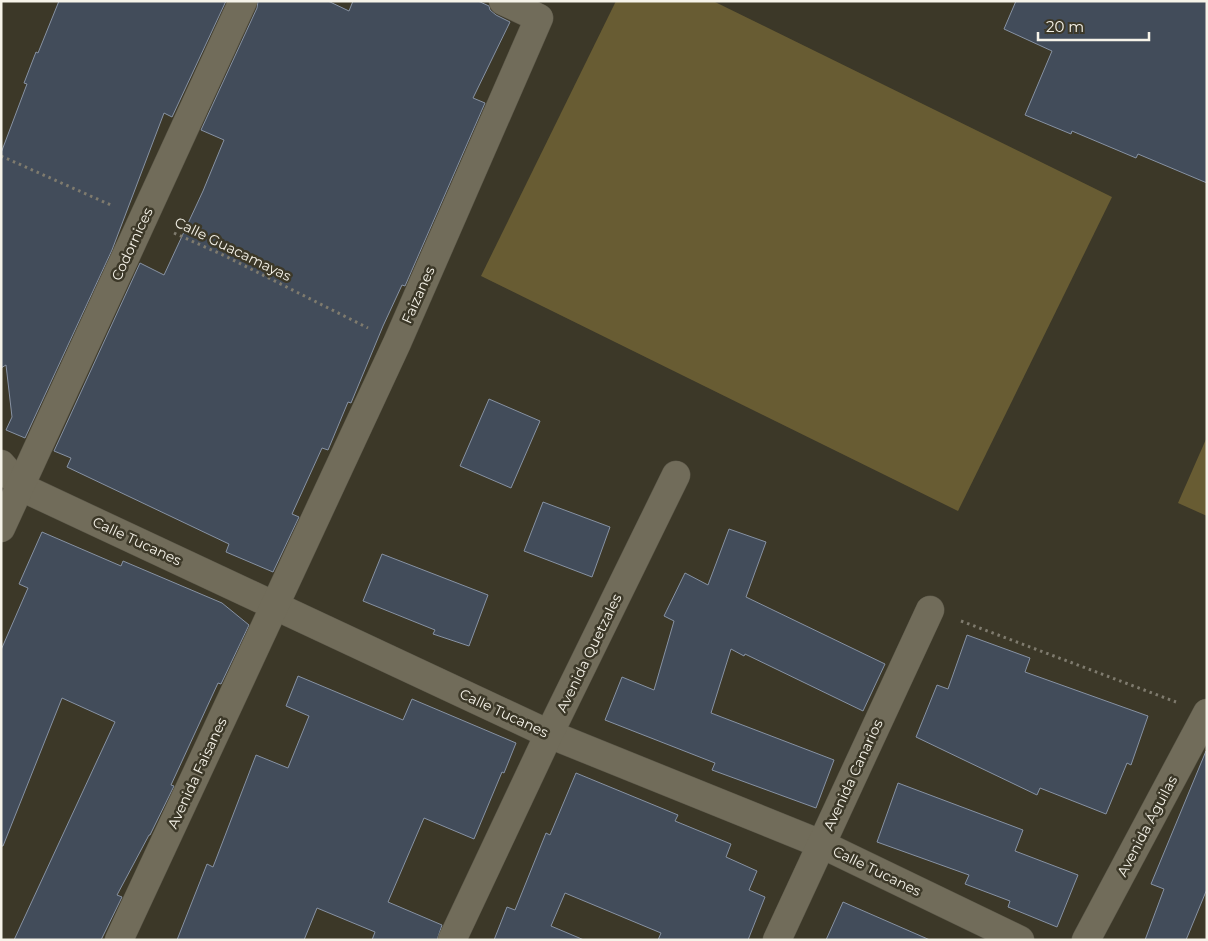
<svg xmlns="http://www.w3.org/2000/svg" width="1208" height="941" font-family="Montserrat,sans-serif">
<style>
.green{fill:#685c33}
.building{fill:#424c5a;stroke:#8792a3}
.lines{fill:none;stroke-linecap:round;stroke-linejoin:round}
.minor-casing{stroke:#5a5648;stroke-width:29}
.path{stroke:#7f7b6e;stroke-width:3;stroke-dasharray:2.5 4;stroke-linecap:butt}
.minor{stroke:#716c5a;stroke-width:28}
.labels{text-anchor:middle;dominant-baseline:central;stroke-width:5;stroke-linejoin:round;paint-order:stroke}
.street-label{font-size:14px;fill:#f6f3e9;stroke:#3c3828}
</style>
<rect width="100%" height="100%" fill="#3c3828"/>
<g class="green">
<polygon points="616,1 713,1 1112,197 958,511 481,276"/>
<polygon points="1207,437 1207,516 1178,503"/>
</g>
<g class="building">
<polygon points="59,1 226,1 172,117 164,113 112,250 25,438 6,430 12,417 6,365 1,368 1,153 27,84 24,83 36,52 38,53"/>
<polygon points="258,1 328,1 349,11 353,1 478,1 489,6 490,10 496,15 510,22 473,98 485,103 405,286 402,285 383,326 351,403 348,402 328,450 322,448 292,514 299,517 273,572 226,552 229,544 67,467 71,458 54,451 140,263 164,275 203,191 224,140 201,130 257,8"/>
<polygon points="1016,1 1207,1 1207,183 1138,154 1136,158 1072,131 1071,134 1025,115 1052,51 1004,29"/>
<polygon points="489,399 540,421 511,488 460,466"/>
<polygon points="543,502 610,527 592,577 524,551"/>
<polygon points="729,529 766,542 746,597 885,664 863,711 745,654 744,656 731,649 711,713 834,760 816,808 712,770 715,763 605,720 622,677 654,690 674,621 664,616 685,573 708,585"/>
<polygon points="42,532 121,566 123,561 222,603 249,625 221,684 218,683 171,785 174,786 150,835 149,835 117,895 122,897 101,940 14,940 115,722 62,698 3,846 1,846 1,650 28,588 19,584"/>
<polygon points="382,554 488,595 469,646 433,634 435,630 363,601"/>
<polygon points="967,635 1030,658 1025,672 1148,716 1131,765 1127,763 1106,814 1040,788 1037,795 916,737 937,685 948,689"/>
<polygon points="298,676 403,720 412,699 516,743 504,773 502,772 474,839 424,818 388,902 442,925 437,940 372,940 375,932 317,908 304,940 177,940 207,864 213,867 256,755 288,768 309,716 286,706"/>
<polygon points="1206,751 1207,889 1186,940 1145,940 1164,889 1151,884"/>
<polygon points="576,773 678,815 675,821 731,844 726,857 757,871 749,890 765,897 748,940 658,940 661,933 565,893 551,926 584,940 494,940 507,907 515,910 546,833 550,835"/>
<polygon points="898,783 1023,830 1015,851 1078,875 1057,927 1008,907 1010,901 965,884 969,875 877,842"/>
<polygon points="843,902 930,940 826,940"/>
</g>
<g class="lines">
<g class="minor-casing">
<g id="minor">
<polyline points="1,464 21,487 549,734 821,844 1020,940"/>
<polyline points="1,528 243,1"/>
<polyline points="119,940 397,343 539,18 503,1"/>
<polyline points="452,940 549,734 676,475"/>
<polyline points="777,940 930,610"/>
<polyline points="1086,940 1207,713"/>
</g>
</g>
<g class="path">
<polyline points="1,156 113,206"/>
<polyline points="174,233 225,256 368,328"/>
<polyline points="961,621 1176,702"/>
</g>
<use href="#minor" class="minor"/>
</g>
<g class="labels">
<g class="street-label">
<text transform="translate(132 244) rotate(-65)">Codornices</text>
<text transform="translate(233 249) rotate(26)">Calle Guacamayas</text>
<text transform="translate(418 295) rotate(-66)">Faizanes</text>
<text transform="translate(137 541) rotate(25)">Calle Tucanes</text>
<text transform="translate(589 653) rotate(-64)">Avenida Quetzales</text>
<text transform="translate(504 713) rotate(25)">Calle Tucanes</text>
<text transform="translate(197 773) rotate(-65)">Avenida Faisanes</text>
<text transform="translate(853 775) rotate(-65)">Avenida Canarios</text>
<text transform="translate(1147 826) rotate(-62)">Avenida Águilas</text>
<text transform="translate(877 871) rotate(26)">Calle Tucanes</text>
</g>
</g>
<rect width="1208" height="941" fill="none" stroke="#f6f3e9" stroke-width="5"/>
<path d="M1038 32v8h111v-8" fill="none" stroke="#f6f3e9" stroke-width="2.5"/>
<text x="1046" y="32" font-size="15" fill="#f6f3e9" stroke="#3c3828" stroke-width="4" paint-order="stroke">20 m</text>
</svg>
